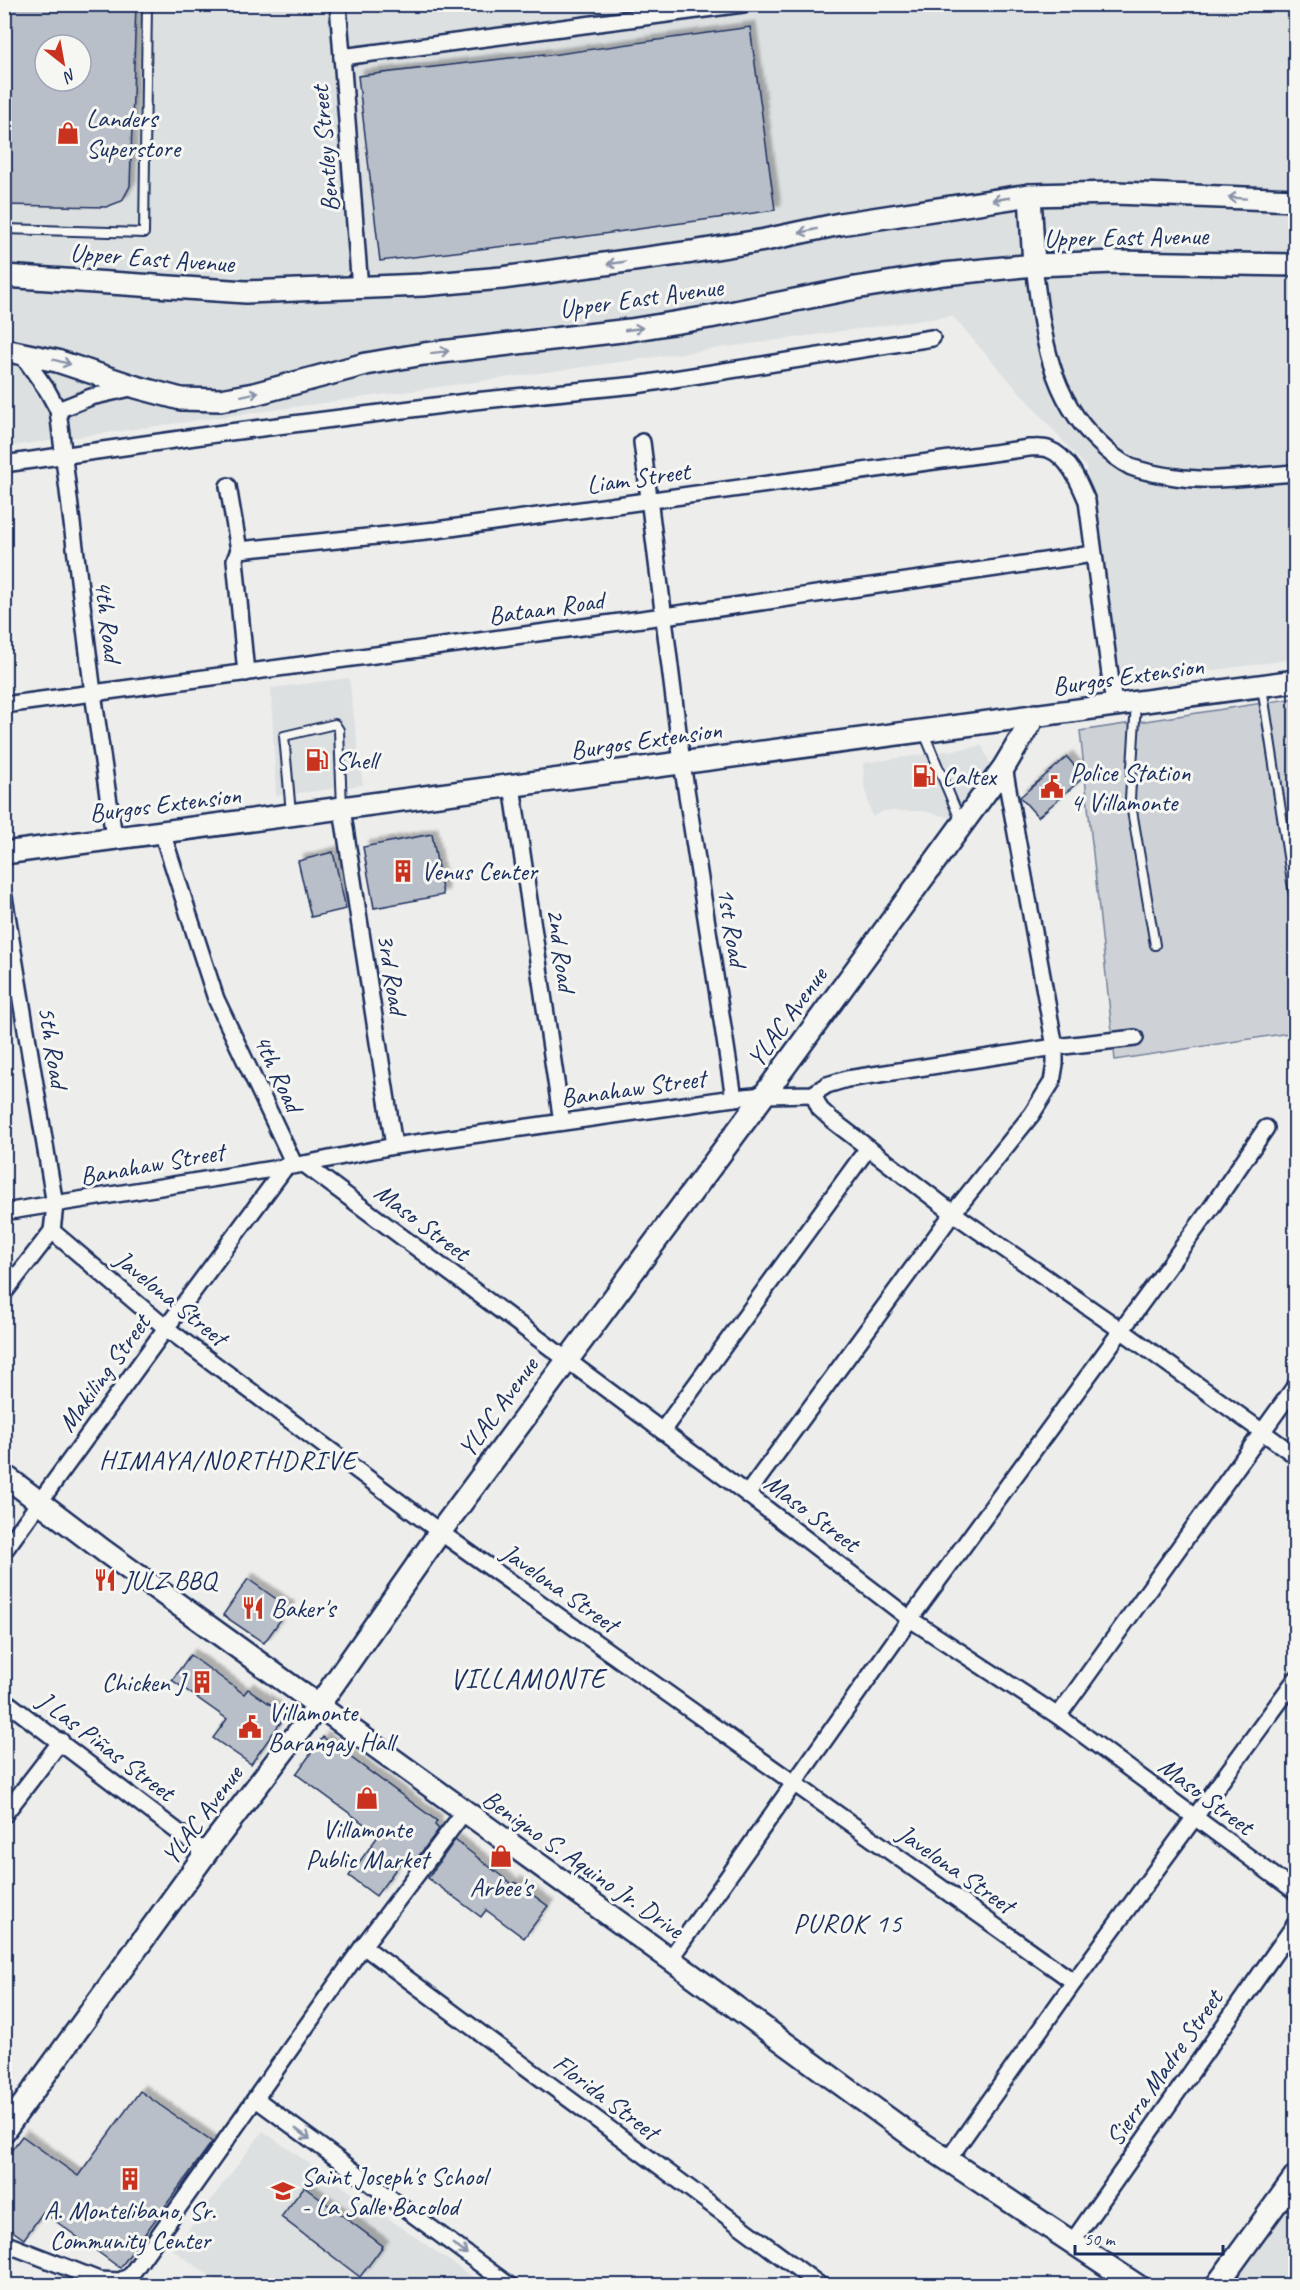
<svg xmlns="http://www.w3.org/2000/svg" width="1300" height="2290" font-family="Caveat,sans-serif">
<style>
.built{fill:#dde0e1;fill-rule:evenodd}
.green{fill:#ced2d7;stroke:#74809a;stroke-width:1.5}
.building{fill:#b9bfc8;stroke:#1b2f5e;stroke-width:1.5;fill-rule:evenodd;filter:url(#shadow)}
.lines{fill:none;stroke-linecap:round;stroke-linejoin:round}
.lane-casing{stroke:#1b2f5e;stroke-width:12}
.street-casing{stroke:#1b2f5e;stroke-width:20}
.secondary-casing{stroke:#1b2f5e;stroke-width:26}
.lane{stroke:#f6f6f2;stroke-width:8}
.street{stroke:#f6f6f2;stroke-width:15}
.secondary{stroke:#f6f6f2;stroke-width:21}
.oneway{stroke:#8892a8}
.labels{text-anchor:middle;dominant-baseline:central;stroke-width:6;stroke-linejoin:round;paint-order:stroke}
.poi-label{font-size:26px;fill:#1b2f5e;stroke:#f6f6f2;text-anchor:start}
.street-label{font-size:26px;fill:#1b2f5e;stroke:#f6f6f2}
.neighbourhood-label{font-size:27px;letter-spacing:1.5px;fill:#1b2f5e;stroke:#f6f6f2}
.quarter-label{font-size:28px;letter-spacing:1.5px;fill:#1b2f5e;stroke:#f6f6f2}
</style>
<defs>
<filter id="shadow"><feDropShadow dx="5.5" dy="-5.5" stdDeviation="1.5" flood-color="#0004"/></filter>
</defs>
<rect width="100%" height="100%" fill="#edeeec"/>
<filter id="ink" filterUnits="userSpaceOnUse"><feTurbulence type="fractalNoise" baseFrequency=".0167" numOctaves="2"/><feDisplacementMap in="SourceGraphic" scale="12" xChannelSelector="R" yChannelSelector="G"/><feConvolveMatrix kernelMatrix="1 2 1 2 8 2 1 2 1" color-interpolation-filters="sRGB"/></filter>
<g filter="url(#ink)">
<g class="built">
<path d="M4 5H1295V659L1114 684 1086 467 952 316 5 447ZM45 45H81V81H45Z"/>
<polygon points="349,678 363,785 276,796 271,688"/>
<polygon points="982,746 992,767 952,818 923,811 884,811 872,817 864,785 863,763"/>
<polygon points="263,2131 484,2285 222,2285 173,2250"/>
<polygon points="1295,2192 1295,2285 1227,2285"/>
</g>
<polygon class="green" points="1295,698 1295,1032 1115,1060 1080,731"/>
<g class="building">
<path d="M4 4H136L130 186 122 201 106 207 4 205ZM45 45H81V81H45Z"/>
<polygon points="750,27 775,210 581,237 380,261 358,76 544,54 544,56"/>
<polygon points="1067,757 1084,777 1038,817 1020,797"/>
<polygon points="432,834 443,895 374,908 363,847"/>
<polygon points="333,852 346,909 311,917 298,861"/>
<polygon points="248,1579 289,1608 264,1643 223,1615"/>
<polygon points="190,1655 244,1694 248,1689 286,1715 251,1764 213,1738 227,1719 172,1680"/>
<polygon points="323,1737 437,1821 435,1825 439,1829 415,1861 406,1855 376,1896 349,1876 379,1835 296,1774"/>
<polygon points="455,1840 513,1885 515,1882 548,1906 524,1938 486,1910 481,1917 428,1878"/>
<polygon points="140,2091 212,2142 120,2268 43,2212 24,2239 4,2225 4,2160 22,2136 78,2176"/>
<polygon points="304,2187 383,2246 360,2277 281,2217"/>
</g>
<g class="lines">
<g class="lane-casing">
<g id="lane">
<polyline points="4,229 144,233 147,4"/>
<polyline points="1262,687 1296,908"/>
<polyline points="1136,703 1130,799 1155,945"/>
<polyline points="924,733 961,822"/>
<polyline points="291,813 284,736 335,724 339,730 342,808"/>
</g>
</g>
<g class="street-casing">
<g id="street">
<polyline points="338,4 360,289"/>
<polyline points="342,57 743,4"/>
<path d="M1034 265C1042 330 1048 395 1098 442 1107 451 1119 461 1131 467 1144 472 1162 475 1176 477 1215 483 1257 475 1296 473"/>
<polyline points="20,352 47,390 58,410 93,693 114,837"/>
<polyline points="58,410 91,397 135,387"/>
<polyline points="642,442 682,763 734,1098"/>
<polyline points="4,464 230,432 474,401 636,385 932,338"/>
<polyline points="228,486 239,550"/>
<path d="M246 673 235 560 239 550 436 530 1029 448C1035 448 1042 447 1048 449 1069 457 1079 482 1087 501L1114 705"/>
<polyline points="4,705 664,616 1093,554"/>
<polyline points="512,786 562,1122"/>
<polyline points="342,809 394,1146"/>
<polyline points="162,832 216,999 294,1164"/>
<polyline points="4,897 55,1205 52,1231 166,1328 440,1532 1074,1982"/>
<polyline points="813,1094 820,1109 832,1120 953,1213 1121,1330 1296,1456"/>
<polyline points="304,1164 747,1494 910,1619 1058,1716 1296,1892"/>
<polyline points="4,1212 304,1164 394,1146 734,1098 764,1095 813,1094 827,1085 847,1079 1055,1047 1004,767"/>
<polyline points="4,1293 52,1231"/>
<polyline points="662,1431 868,1148"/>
<polyline points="747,1494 953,1213 1032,1114 1052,1082 1055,1064 1055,1047 1135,1038"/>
<polyline points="4,1551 166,1328 287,1165"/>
<polyline points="4,1700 206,1853"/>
<polyline points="1058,1716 1296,1385"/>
<polyline points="4,1815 61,1741"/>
<polyline points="363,1946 821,2286"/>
<polyline points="670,1959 910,1619 1211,1208 1266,1128"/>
<polyline points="256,2099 510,2286"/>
<polyline points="947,2161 1074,1982 1296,1679"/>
<polyline points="1073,2241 1296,1923"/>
<polyline points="4,2243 99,2280 120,2281 130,2276 363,1946 464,1812"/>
</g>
</g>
<g class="secondary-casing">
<g id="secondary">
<polyline points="1030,195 1034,265"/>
<polyline points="4,276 246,292 423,285 502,278 692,252 765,240 840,224 1030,195 1115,193 1296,200"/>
<polyline points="4,350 57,361 136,387 181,399 220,400 254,394 366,364 424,354 630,330 710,317 855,288 944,274 1034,265 1116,262 1296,265"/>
<polyline points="4,853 1296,681"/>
<polyline points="4,1475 104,1551 670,1959 916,2139 1138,2286"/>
<polyline points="4,2131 206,1853 319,1705 440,1532 764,1095 1004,767 1035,715"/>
<polyline points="1216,2286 1296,2176"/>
</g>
</g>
<use href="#lane" class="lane"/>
<use href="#street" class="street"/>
<use href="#secondary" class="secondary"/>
</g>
<defs><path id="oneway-shaft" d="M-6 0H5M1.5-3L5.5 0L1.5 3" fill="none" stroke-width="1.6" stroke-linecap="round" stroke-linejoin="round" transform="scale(1.5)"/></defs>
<g class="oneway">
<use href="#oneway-shaft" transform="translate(1237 198) rotate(-176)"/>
<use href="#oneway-shaft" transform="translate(1001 199) rotate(172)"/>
<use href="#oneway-shaft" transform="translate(808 231) rotate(167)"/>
<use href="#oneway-shaft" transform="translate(616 263) rotate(172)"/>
<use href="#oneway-shaft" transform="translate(634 329) rotate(-8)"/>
<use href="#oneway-shaft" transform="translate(440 352) rotate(-7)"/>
<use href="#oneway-shaft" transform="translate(62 362) rotate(15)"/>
<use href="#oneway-shaft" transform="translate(250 394) rotate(-12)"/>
<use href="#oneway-shaft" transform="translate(303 2134) rotate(36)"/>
<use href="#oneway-shaft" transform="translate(460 2249) rotate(36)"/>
</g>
</g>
<defs>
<g id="shop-bare" transform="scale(1.8)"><path d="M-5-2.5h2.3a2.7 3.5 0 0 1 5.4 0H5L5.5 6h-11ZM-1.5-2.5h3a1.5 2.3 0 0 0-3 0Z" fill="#c8321e" stroke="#f6f6f2" stroke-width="2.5" paint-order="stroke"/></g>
<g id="fuel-bare" transform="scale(1.8)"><path d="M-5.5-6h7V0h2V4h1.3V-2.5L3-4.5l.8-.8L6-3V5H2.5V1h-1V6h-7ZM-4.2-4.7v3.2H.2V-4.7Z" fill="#c8321e" stroke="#f6f6f2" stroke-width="2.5" paint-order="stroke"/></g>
<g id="civic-bare" transform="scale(1.8)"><path d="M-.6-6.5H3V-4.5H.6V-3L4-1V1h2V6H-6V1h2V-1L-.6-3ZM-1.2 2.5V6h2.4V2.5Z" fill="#c8321e" stroke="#f6f6f2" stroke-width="2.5" paint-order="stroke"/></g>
<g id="building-bare" transform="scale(1.8)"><path d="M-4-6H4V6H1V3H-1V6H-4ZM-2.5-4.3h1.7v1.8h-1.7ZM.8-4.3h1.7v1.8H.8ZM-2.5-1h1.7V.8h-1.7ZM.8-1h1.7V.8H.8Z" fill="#c8321e" stroke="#f6f6f2" stroke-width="2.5" paint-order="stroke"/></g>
<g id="restaurant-bare" transform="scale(1.8)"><path d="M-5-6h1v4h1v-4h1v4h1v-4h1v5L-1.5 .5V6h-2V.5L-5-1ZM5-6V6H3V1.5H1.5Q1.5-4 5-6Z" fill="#c8321e" stroke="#f6f6f2" stroke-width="2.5" paint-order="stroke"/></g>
<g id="school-bare" transform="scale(1.8)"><path d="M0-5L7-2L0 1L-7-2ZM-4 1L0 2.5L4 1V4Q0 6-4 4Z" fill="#c8321e" stroke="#f6f6f2" stroke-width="2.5" paint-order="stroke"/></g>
</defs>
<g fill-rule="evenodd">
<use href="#shop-bare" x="68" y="133"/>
<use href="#fuel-bare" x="317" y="760"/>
<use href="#fuel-bare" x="924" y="776"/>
<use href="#civic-bare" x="1052" y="787"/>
<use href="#building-bare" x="403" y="871"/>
<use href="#restaurant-bare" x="105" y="1580"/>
<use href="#restaurant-bare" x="253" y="1608"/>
<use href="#building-bare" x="202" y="1682"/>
<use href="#civic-bare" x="250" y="1727"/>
<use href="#shop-bare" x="367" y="1798"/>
<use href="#shop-bare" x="501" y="1856"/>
<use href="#building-bare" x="130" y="2179"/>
<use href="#school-bare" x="283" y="2191"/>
</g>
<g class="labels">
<g class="poi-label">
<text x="86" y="118">Landers<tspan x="86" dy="30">Superstore</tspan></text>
<text x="335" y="760">Shell</text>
<text x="1070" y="772">Police Station<tspan x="1070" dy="30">4 Villamonte</tspan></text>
<text x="942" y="776">Caltex</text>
<text x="421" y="871">Venus Center</text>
<text x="123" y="1580">JULZ BBQ</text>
<text x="271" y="1608">Baker's</text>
<text x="184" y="1682" text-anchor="end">Chicken J</text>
<text x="268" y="1712">Villamonte<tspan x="268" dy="30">Barangay Hall</tspan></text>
<text x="367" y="1829" text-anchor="middle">Villamonte<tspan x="367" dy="30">Public Market</tspan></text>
<text x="501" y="1887" text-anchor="middle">Arbee's</text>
<text x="301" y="2176">Saint Joseph's School<tspan x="301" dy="30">- La Salle Bacolod</tspan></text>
<text x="130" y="2210" text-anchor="middle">A. Montelibano, Sr.<tspan x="130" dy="30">Community Center</tspan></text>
</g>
<g class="street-label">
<text transform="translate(325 149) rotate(-95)">Bentley Street</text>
<text transform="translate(1126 237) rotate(-1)">Upper East Avenue</text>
<text transform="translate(152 258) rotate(4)">Upper East Avenue</text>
<text transform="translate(641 298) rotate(-8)">Upper East Avenue</text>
<text transform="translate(638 478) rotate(-8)">Liam Street</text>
<text transform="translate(546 608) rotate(-8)">Bataan Road</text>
<text transform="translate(108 621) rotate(83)">4th Road</text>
<text transform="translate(1128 676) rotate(-8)">Burgos Extension</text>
<text transform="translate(646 740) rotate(-8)">Burgos Extension</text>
<text transform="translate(165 804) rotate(-7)">Burgos Extension</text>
<text transform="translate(732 927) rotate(81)">1st Road</text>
<text transform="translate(561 950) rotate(82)">2nd Road</text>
<text transform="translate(392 974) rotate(81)">3rd Road</text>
<text transform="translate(787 1017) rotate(-54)">YLAC Avenue</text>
<text transform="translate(53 1047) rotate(81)">5th Road</text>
<text transform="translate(278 1073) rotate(65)">4th Road</text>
<text transform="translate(633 1088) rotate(-8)">Banahaw Street</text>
<text transform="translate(152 1164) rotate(-10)">Banahaw Street</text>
<text transform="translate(422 1222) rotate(37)">Maso Street</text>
<text transform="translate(171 1298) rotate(39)">Javelona Street</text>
<text transform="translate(104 1373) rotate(-54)">Makiling Street</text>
<text transform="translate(498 1407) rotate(-54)">YLAC Avenue</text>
<text transform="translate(812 1513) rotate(37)">Maso Street</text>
<text transform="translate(560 1588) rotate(35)">Javelona Street</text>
<text transform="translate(106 1746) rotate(37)">J Las Piñas Street</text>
<text transform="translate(1206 1796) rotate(37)">Maso Street</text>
<text transform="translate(202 1815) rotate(-53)">YLAC Avenue</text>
<text transform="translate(583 1864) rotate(35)">Benigno S. Aquino Jr. Drive</text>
<text transform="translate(956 1869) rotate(35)">Javelona Street</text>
<text transform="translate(1164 2068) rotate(-55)">Sierra Madre Street</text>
<text transform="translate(606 2097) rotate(37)">Florida Street</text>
</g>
<g class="neighbourhood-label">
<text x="228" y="1460">HIMAYA/NORTHDRIVE</text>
<text x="848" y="1923">PUROK 15</text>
</g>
<g class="quarter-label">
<text x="528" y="1678">VILLAMONTE</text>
</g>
</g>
<rect width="1300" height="2290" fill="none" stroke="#f6f6f2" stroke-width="24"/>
<rect x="12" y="12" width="1276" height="2266" fill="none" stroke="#1b2f5e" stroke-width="2" filter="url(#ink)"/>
<g transform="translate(63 63) rotate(149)"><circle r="28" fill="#f6f6f2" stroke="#9ea6b7" stroke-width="1.5"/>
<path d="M0-4.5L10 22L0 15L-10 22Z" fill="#c8321e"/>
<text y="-9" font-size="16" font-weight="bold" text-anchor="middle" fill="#1b2f5e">N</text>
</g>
<path d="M1075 2245v9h148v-9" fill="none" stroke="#1b2f5e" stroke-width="3"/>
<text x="1084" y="2245" font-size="18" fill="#1b2f5e" stroke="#f6f6f2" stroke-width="4.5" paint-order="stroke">50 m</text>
</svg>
